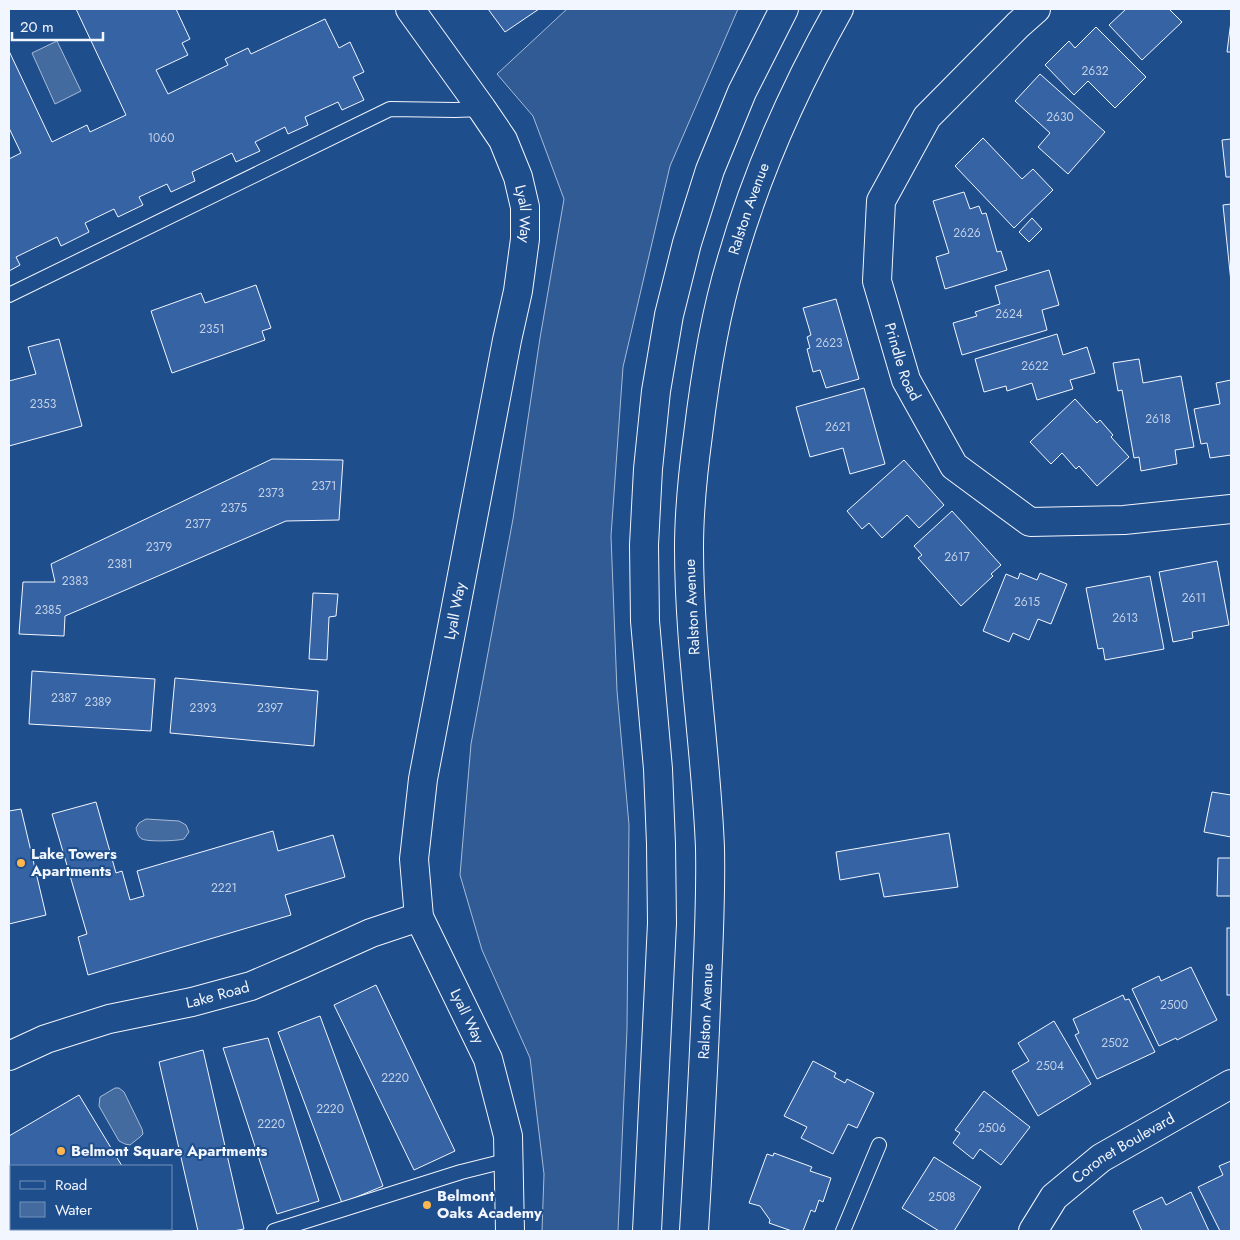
<svg xmlns="http://www.w3.org/2000/svg" width="1240" height="1240" font-family="Jost,sans-serif">
<style>
.built{fill:#305b95;stroke:#a8bbd7}
.water{fill:#446ba0;stroke:#a8bbd7}
.building{fill:#3563a3;stroke:#f2f6ff}
.lines{fill:none;stroke-linecap:round;stroke-linejoin:round}
.lane-casing{stroke:#f2f6ff;stroke-width:16}
.street-casing{stroke:#f2f6ff;stroke-width:30}
.secondary-casing{stroke:#f2f6ff;stroke-width:30}
.lane{stroke:#1f4e8c;stroke-width:14}
.street{stroke:#1f4e8c;stroke-width:28}
.secondary{stroke:#1f4e8c;stroke-width:28}
.poi-dot{fill:#ffb74d;stroke:#1f4e8c;stroke-width:2}
.labels{text-anchor:middle;dominant-baseline:central;stroke-width:4;stroke-linejoin:round;paint-order:stroke}
.number-label{font-size:12px;fill:#c3d1e8}
.street-label{font-size:15px;fill:#f2f6ff;stroke:#1f4e8c}
.poi-label{font-size:15px;font-weight:bold;fill:#f2f6ff;stroke:#1f4e8c;text-anchor:start}
</style>
<rect width="100%" height="100%" fill="#1f4e8c"/>
<polygon class="built" points="567,9 738,9 670,166 623,367 611,536 617,691 629,825 627,1029 618,1231 542,1231 544,1174 530,1058 482,950 460,875 471,744 513,519 540,338 564,199 533,116 497,74"/>
<g class="water">
<polygon points="57,41 81,91 55,104 32,53"/>
<path d="M146 819 179 821 186 825 189 832 184 839C177 841 148 842 142 839 138 837 137 832 136 828L139 823Z"/>
<polygon points="115,1088 119,1088 124,1092 142,1129 143,1134 140,1137 130,1145 125,1144 119,1141 99,1106 100,1097"/>
</g>
<g class="building">
<polygon points="76,9 176,9 190,39 182,43 188,55 156,70 168,94 228,65 225,59 248,48 251,54 325,19 339,48 350,42 364,72 353,77 364,100 342,110 338,102 305,117 308,125 288,134 285,127 255,142 260,151 236,162 232,153 192,172 195,181 171,192 167,184 139,197 143,205 118,217 114,209 85,223 89,232 61,246 57,237 16,257 20,265 9,271 9,159 21,153 9,128 9,51 52,142 87,125 90,132 126,115"/>
<polygon points="488,9 539,9 505,32"/>
<polygon points="1126,9 1169,9 1182,22 1142,60 1109,25"/>
<polygon points="1231,21 1231,52 1227,52"/>
<polygon points="1096,27 1146,77 1115,108 1088,81 1074,95 1045,65 1069,41 1075,48"/>
<polygon points="1040,74 1105,132 1068,174 1038,147 1050,133 1015,101"/>
<polygon points="983,138 1022,179 1033,169 1053,190 1014,228 955,166"/>
<polygon points="1231,139 1231,177 1226,177 1222,140"/>
<polygon points="964,192 970,209 979,206 982,214 986,213 997,252 1001,251 1007,270 945,289 936,257 949,253 933,201"/>
<polygon points="1231,204 1231,282 1223,205"/>
<polygon points="1032,218 1042,229 1029,242 1019,232"/>
<polygon points="1049,270 1059,305 1042,310 1047,330 962,355 953,323 977,316 975,312 1000,304 995,286"/>
<polygon points="256,285 271,328 262,331 265,340 172,373 151,311 201,293 205,303"/>
<polygon points="836,299 859,379 826,388 820,370 813,372 807,349 810,348 807,337 811,335 803,308"/>
<polygon points="1057,334 1063,355 1087,347 1095,373 1070,380 1073,389 1037,400 1032,383 1007,391 1006,386 984,392 975,359"/>
<polygon points="59,339 82,426 9,446 9,381 36,374 28,347"/>
<polygon points="1139,359 1143,383 1181,376 1194,447 1175,450 1177,464 1141,471 1139,457 1134,458 1122,390 1118,391 1113,363"/>
<polygon points="1231,380 1231,455 1210,458 1207,443 1201,444 1194,409 1220,404 1216,383"/>
<polygon points="864,388 885,464 850,474 843,448 810,457 796,407"/>
<polygon points="1075,399 1097,423 1100,420 1113,435 1111,437 1129,457 1097,486 1079,466 1076,469 1062,453 1051,464 1030,442"/>
<polygon points="272,459 343,460 339,520 286,521 65,616 64,636 19,634 23,582 55,582 51,564"/>
<polygon points="904,460 944,505 919,528 907,515 882,538 869,523 862,529 847,511"/>
<polygon points="952,511 1001,565 991,574 993,576 961,606 918,558 922,555 914,546"/>
<polygon points="1217,561 1229,625 1192,632 1193,638 1173,642 1159,572"/>
<polygon points="1020,573 1037,580 1040,573 1067,584 1051,624 1038,619 1029,640 1013,633 1009,642 983,631 1006,574 1018,579"/>
<polygon points="1150,576 1164,649 1105,660 1103,648 1098,649 1086,588"/>
<polygon points="313,593 338,594 336,616 329,617 327,660 309,659"/>
<polygon points="32,671 155,679 151,731 29,724"/>
<polygon points="175,678 318,691 314,746 170,733"/>
<polygon points="1212,792 1231,795 1231,837 1204,832"/>
<polygon points="96,802 116,873 122,871 130,900 144,896 137,871 273,831 278,851 333,835 345,877 285,895 291,915 88,975 78,937 87,934 52,814"/>
<polygon points="21,809 46,915 9,924 9,811"/>
<polygon points="949,833 958,887 884,897 879,873 840,880 836,852"/>
<polygon points="1218,858 1231,858 1231,896 1217,896"/>
<rect x="1227" y="928" width="4" height="67"/>
<polygon points="1191,967 1217,1020 1177,1040 1176,1038 1159,1046 1132,989 1159,976 1161,981"/>
<polygon points="376,985 455,1151 414,1170 334,1005"/>
<polygon points="1123,995 1125,1000 1129,999 1155,1052 1097,1079 1075,1035 1079,1033 1073,1019"/>
<polygon points="320,1016 383,1186 342,1203 278,1032"/>
<polygon points="1054,1021 1091,1084 1038,1116 1012,1071 1029,1061 1018,1043"/>
<polygon points="268,1038 319,1201 277,1214 223,1048"/>
<polygon points="203,1050 244,1229 233,1231 198,1231 159,1062"/>
<polygon points="813,1061 836,1073 834,1077 845,1083 847,1079 874,1093 857,1128 848,1124 833,1154 801,1138 807,1127 784,1116"/>
<polygon points="984,1091 1030,1127 1001,1165 980,1149 973,1159 953,1143 960,1133 955,1130"/>
<polygon points="79,1095 122,1166 11,1166 11,1229 145,1229 141,1231 9,1231 9,1136"/>
<polygon points="774,1153 812,1167 810,1171 831,1178 823,1202 819,1200 815,1212 811,1210 803,1231 792,1231 769,1223 770,1220 760,1206 749,1203 767,1154 773,1156"/>
<polygon points="934,1157 981,1187 954,1231 939,1231 902,1208"/>
<polygon points="1231,1161 1231,1231 1220,1231 1198,1187 1223,1175 1219,1166"/>
<polygon points="1191,1192 1209,1231 1142,1231 1133,1211 1162,1197 1166,1205"/>
</g>
<g class="lines">
<g class="lane-casing">
<g id="lane">
<polyline points="9,295 390,109 455,110 482,109"/>
<polyline points="274,1231 461,1172 509,1160"/>
<polyline points="843,1231 879,1145"/>
</g>
</g>
<g class="street-casing">
<g id="street">
<path id="s1" d="M410 9 482 109 503 140 518 177 525 207V239L518 291 507 340 423 779 414 859 419 917 488 1059 508 1136 510 1231"/>
<path id="s2" d="M1036 9 1018 25 927 117 881 201 877 281 906 380 954 466 1030 522 1124 520 1231 509"/>
<path id="s3" d="M9 1056 46 1039 109 1019 192 1002 251 986 300 965 371 933 419 917"/>
<path id="s4" d="M1033 1231 1054 1197 1101 1158 1231 1084"/>
</g>
</g>
<g class="secondary-casing">
<g id="secondary">
<polyline points="647,1231 662,923 661,844 658,769 645,621 644,545 648,469 656,391 669,315 687,243 710,170 742,92 784,9"/>
<path id="s5" d="M694 1231C699 1148 704 1064 707 980 709 936 711 892 710 848 706 748 689 648 689 548 689 510 693 472 698 435 705 377 714 318 731 262 756 174 794 89 839 9"/>
</g>
</g>
<use href="#lane" class="lane"/>
<use href="#street" class="street"/>
<use href="#secondary" class="secondary"/>
</g>
<g class="poi-dot">
<circle cx="21" cy="863" r="5"/>
<circle cx="61" cy="1151" r="5"/>
<circle cx="427" cy="1205" r="5"/>
</g>
<g class="labels">
<g class="number-label">
<text x="1095" y="71">2632</text>
<text x="1060" y="117">2630</text>
<text x="161" y="138">1060</text>
<text x="967" y="233">2626</text>
<text x="1009" y="314">2624</text>
<text x="212" y="329">2351</text>
<text x="829" y="343">2623</text>
<text x="1035" y="366">2622</text>
<text x="43" y="404">2353</text>
<text x="1158" y="419">2618</text>
<text x="838" y="427">2621</text>
<text x="324" y="486">2371</text>
<text x="271" y="493">2373</text>
<text x="234" y="508">2375</text>
<text x="198" y="524">2377</text>
<text x="159" y="547">2379</text>
<text x="957" y="557">2617</text>
<text x="120" y="564">2381</text>
<text x="75" y="581">2383</text>
<text x="1194" y="598">2611</text>
<text x="1027" y="602">2615</text>
<text x="48" y="610">2385</text>
<text x="1125" y="618">2613</text>
<text x="64" y="698">2387</text>
<text x="98" y="702">2389</text>
<text x="203" y="708">2393</text>
<text x="270" y="708">2397</text>
<text x="224" y="888">2221</text>
<text x="1174" y="1005">2500</text>
<text x="1115" y="1043">2502</text>
<text x="1050" y="1066">2504</text>
<text x="395" y="1078">2220</text>
<text x="330" y="1109">2220</text>
<text x="271" y="1124">2220</text>
<text x="992" y="1128">2506</text>
<text x="942" y="1197">2508</text>
</g>
<g class="street-label">
<text stroke="none"><textPath href="#s5" startOffset="1030">Ralston Avenue</textPath></text>
<text stroke="none"><textPath href="#s1" startOffset="238">Lyall Way</textPath></text>
<text stroke="none"><textPath href="#s2" startOffset="414">Prindle Road</textPath></text>
<text transform="translate(692 607) rotate(-93)">Ralston Avenue</text>
<text transform="translate(455 611) rotate(-79)">Lyall Way</text>
<text stroke="none"><textPath href="#s3" startOffset="218">Lake Road</textPath></text>
<text stroke="none"><textPath href="#s5" startOffset="220">Ralston Avenue</textPath></text>
<text stroke="none"><textPath href="#s1" startOffset="1062">Lyall Way</textPath></text>
<text stroke="none"><textPath href="#s4" startOffset="125">Coronet Boulevard</textPath></text>
</g>
<g class="poi-label">
<text x="31" y="854">Lake Towers<tspan x="31" dy="17">Apartments</tspan></text>
<text x="71" y="1151">Belmont Square Apartments</text>
<text x="437" y="1196">Belmont<tspan x="437" dy="17">Oaks Academy</tspan></text>
</g>
</g>
<rect width="1240" height="1240" fill="none" stroke="#f2f6ff" stroke-width="20"/>
<rect x="10" y="1165" width="162" height="65" fill="#1f4e8c" stroke="#7391ba"/>
<rect x="20" y="1181" width="25" height="8" fill="#1f4e8c" stroke="#7391ba"/>
<text x="55" y="1190" font-size="15" fill="#f2f6ff">Road</text>
<rect x="20" y="1202" width="25" height="15" fill="#446ba0" stroke="#7391ba"/>
<text x="55" y="1215" font-size="15" fill="#f2f6ff">Water</text>
<path d="M12 32v8h91v-8" fill="none" stroke="#f2f6ff" stroke-width="2.5"/>
<text x="20" y="32" font-size="15" fill="#f2f6ff" stroke="#1f4e8c" stroke-width="4" paint-order="stroke">20 m</text>
</svg>
